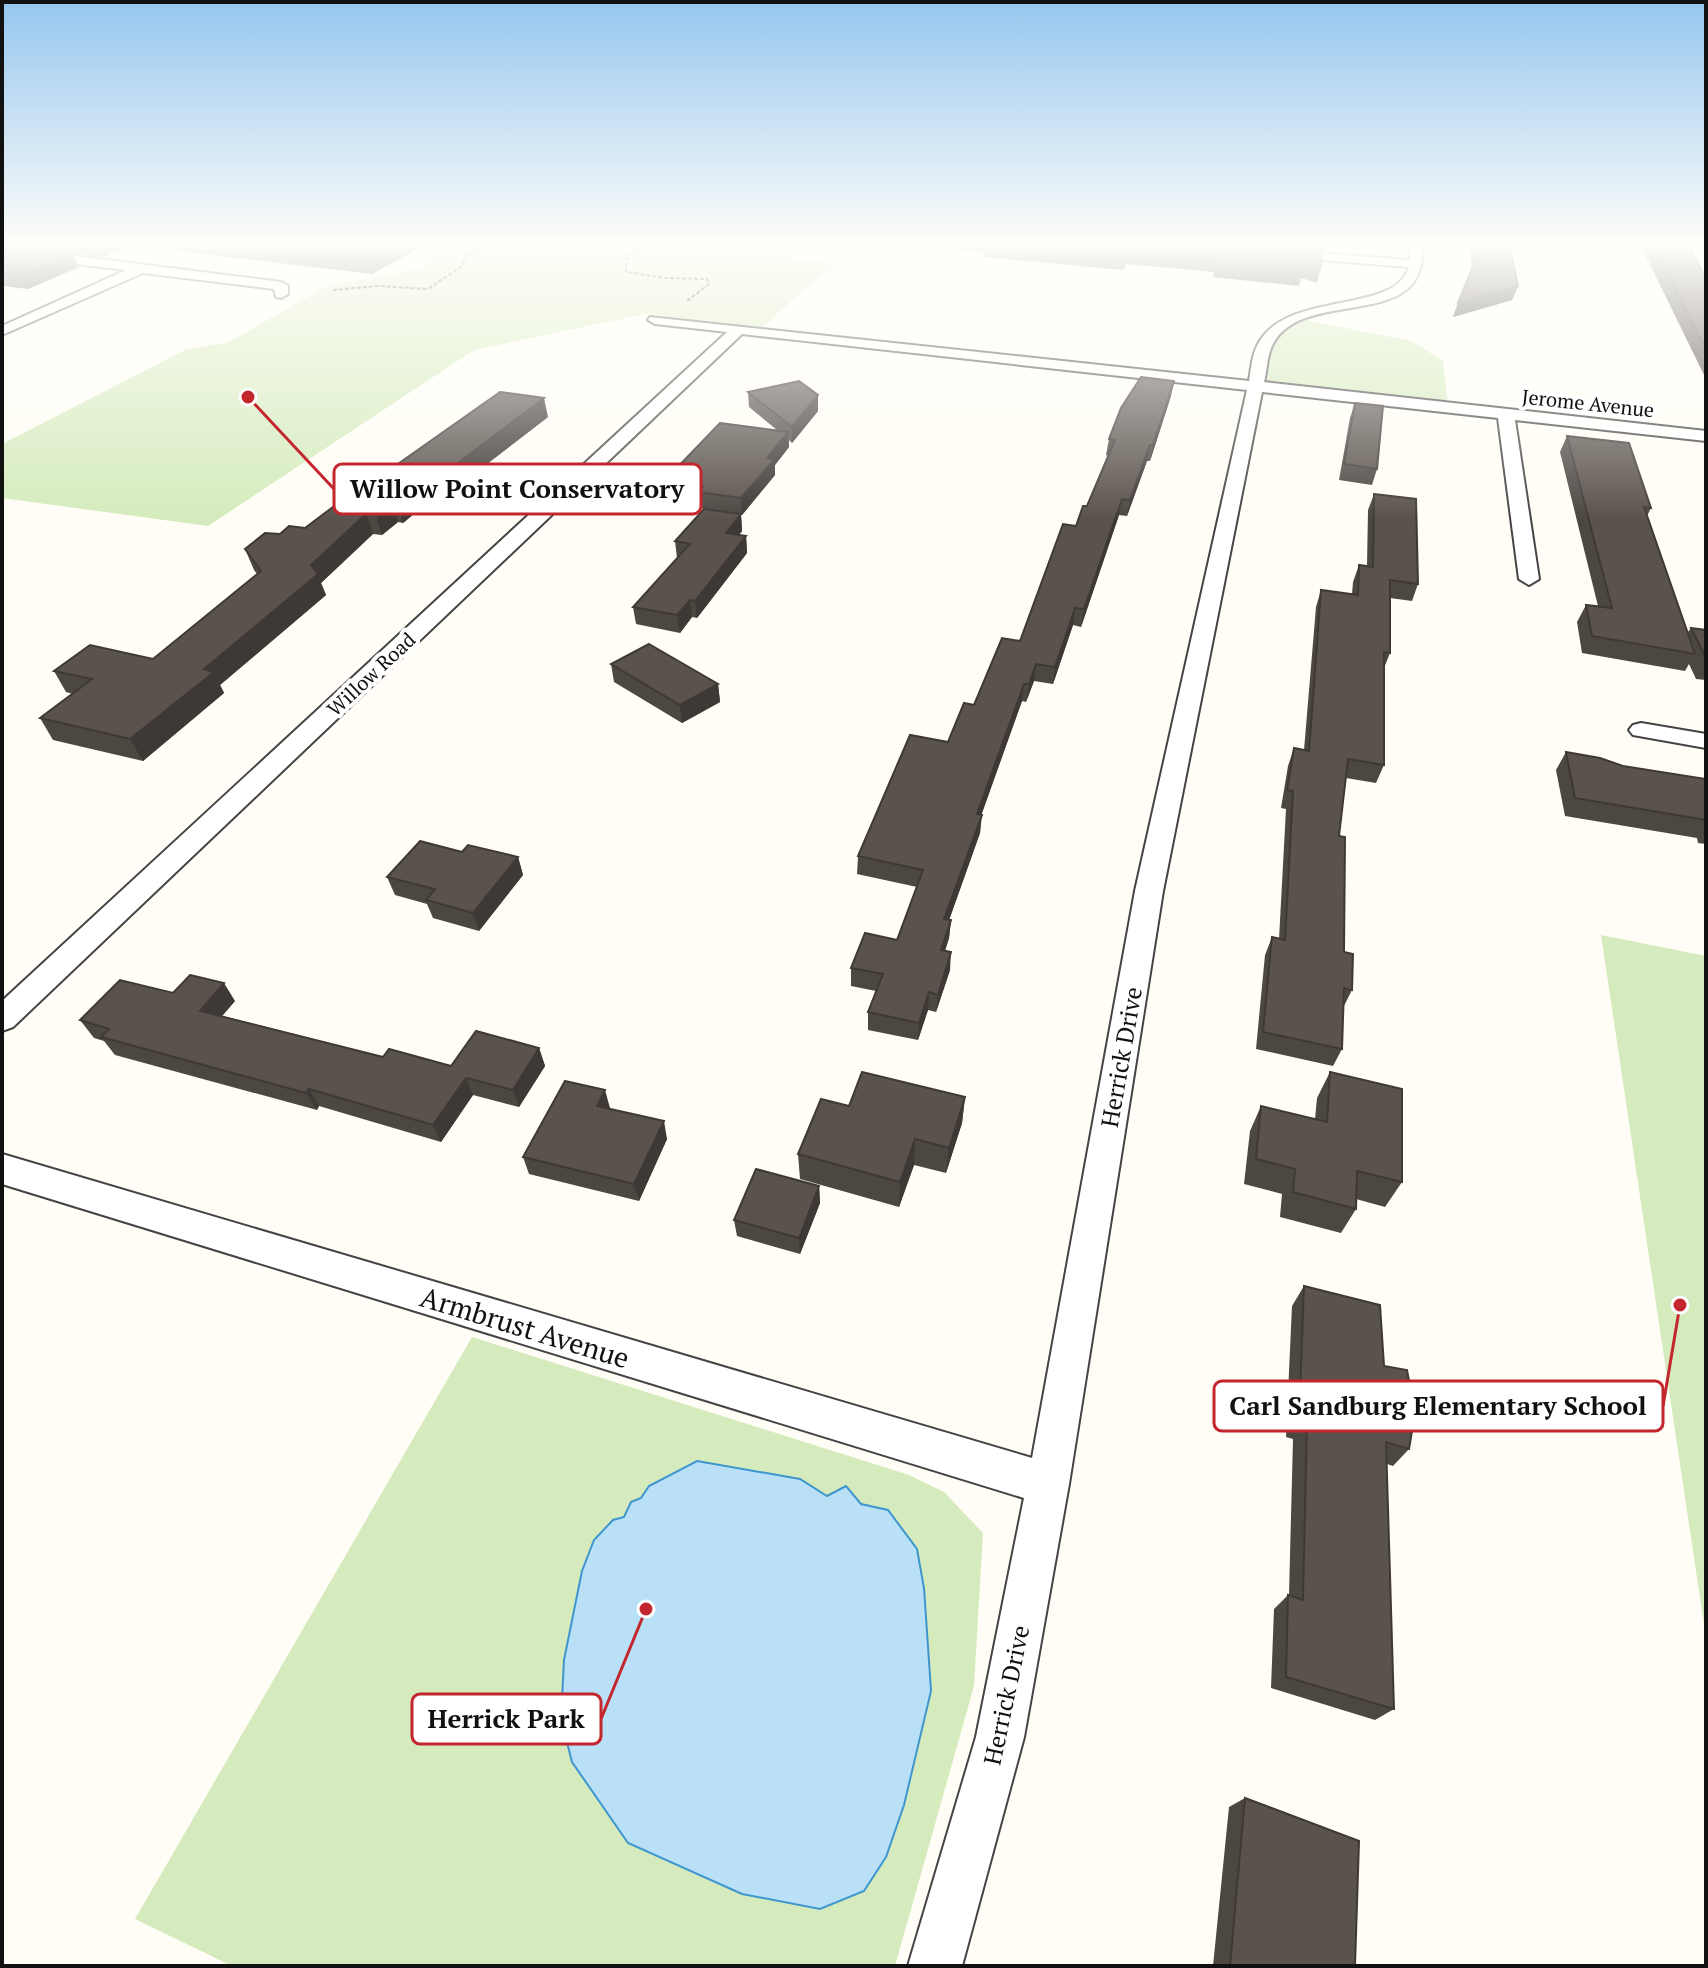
<svg xmlns="http://www.w3.org/2000/svg" width="1708" height="1968" font-family="'PT Serif',serif">
<style>
.green{fill:#d5ebbd}
.water{fill:#b9e0f7;stroke:#3f96cf;stroke-width:2}
.lines{fill:none;stroke-linecap:round;stroke-linejoin:round}
.minor-casing{stroke:#444;stroke-width:4}
.path{stroke:#333;stroke-width:2;stroke-dasharray:4 2;stroke-linecap:butt}
.minor{fill:#fff;fill-rule:evenodd}
.wall{fill:#4d4742}
.shaded-wall{fill:#3f3936}
.building{fill:#5a524d;stroke:#3f3936;stroke-width:2}
.labels{text-anchor:middle;dominant-baseline:central;stroke-width:8;stroke-linejoin:round;paint-order:stroke}
.far-street-label{font-size:20px;fill:#111;stroke:#fff}
.street-label{font-size:24px;fill:#111;stroke:#fff}
.near-street-label{font-size:28px;fill:#111;stroke:#fff}
.leader{fill:none;stroke:#c4262e;stroke-width:3}
.callout-dot{fill:#c4262e;stroke:#fff;stroke-width:3}
.callout{fill:#fff;stroke:#c4262e;stroke-width:3}
.callout-label{font-size:26px;text-anchor:middle;font-weight:bold;fill:#111}
</style>
<rect width="100%" height="100%" fill="#fffdf5"/>
<g class="green">
<polygon points="449,244 745,244 736,251 835,263 762,327 645,314 474,350 208,526 2,498 2,444 185,350 229,342 327,286 419,269"/>
<polygon points="1295,318 1412,341 1443,361 1448,406 1259,385 1268,347"/>
<polygon points="1601,935 1706,956 1706,1638"/>
<polygon points="472,1337 909,1475 944,1492 983,1533 974,1686 895,1966 232,1966 135,1919"/>
</g>
<polygon class="water" points="697,1461 800,1479 827,1496 846,1486 861,1504 888,1510 917,1549 924,1588 931,1691 904,1805 886,1857 864,1891 820,1909 742,1894 628,1843 572,1762 561,1719 564,1660 582,1571 594,1540 613,1520 624,1517 631,1502 641,1498 649,1486"/>
<g class="lines">
<g class="minor-casing">
<g id="minor">
<path d="M1410 244H1422C1430 336 1301 284 1272 346 1267 356 1267 371 1264 382L1706 431V441L1515 420 1539 579 1529 585 1519 579 1498 418 1262 392 1163 891 1069 1484 1024 1737 962 1966H908L976 1737 1024 1498 2 1184V1154L1032 1458 1135 891 1247 390 742 334 13 1027 2 1031V1001L727 332 655 324 648 320 650 317 1249 381C1251 369 1252 354 1258 344 1288 289 1394 316 1409 267L1284 257 1279 256V250L1410 260Z"/>
<polygon points="2,247 281,282 288,286 288,294 281,298 276,297 274,289 143,273 2,335 2,326 126,270 2,255"/>
<polygon points="1641,723 1706,734 1706,748 1633,735 1629,730 1633,725"/>
</g>
</g>
<g class="path">
<polyline points="630,244 635,252 626,260 626,272 666,278 707,279 709,284 687,301"/>
<polyline points="333,290 379,286 428,289 462,266 467,256 490,244"/>
</g>
<use href="#minor" class="minor"/>
</g>
<g class="wall">
<polygon points="2,244 133,244 104,257"/>
<polygon points="174,244 426,244 372,274 177,251"/>
<polygon points="827,244 854,244 850,248"/>
<polygon points="915,244 1260,244 1320,270 1317,283 1301,278 1299,286 1213,277 1214,272 1126,264 1123,270 983,257 983,252 915,246"/>
<polygon points="1266,244 1324,244 1322,249"/>
<polygon points="1468,244 1509,244 1518,286 1512,300 1453,317 1472,268"/>
<polygon points="1640,244 1688,244 1706,278 1706,379"/>
<polygon points="2,246 79,267 28,289 2,286"/>
<polygon points="748,392 818,411 792,443 789,440 789,447 775,465 775,475 742,515 741,515 742,531 739,535 746,536 747,553 697,618 692,617 680,633 636,624 633,607 677,558 675,541 704,509 700,508 700,502 677,499 676,492 671,492 669,476 777,430 749,407"/>
<polygon points="1171,396 1150,461 1147,461 1127,516 1119,515 1081,627 1073,625 1053,684 1034,681 1026,702 1022,701 981,815 980,833 949,920 951,920 949,938 945,951 950,970 936,1012 928,1010 918,1040 868,1030 868,1012 876,991 851,986 851,968 897,940 917,887 857,874 858,856 948,742 1020,641 1076,526 1087,506 1109,456 1106,455 1109,439"/>
<polygon points="1355,403 1377,469 1372,485 1339,480 1350,418"/>
<polygon points="548,417 422,514 415,513 403,523 398,522 382,535 373,534 321,583 326,595 220,685 224,693 143,761 53,740 40,718 73,694 66,692 54,671 153,659 257,574 254,570 245,549 280,534 305,528 385,473"/>
<polygon points="1567,436 1651,508 1647,516 1688,632 1691,628 1706,630 1706,680 1696,679 1689,664 1685,671 1582,653 1577,622 1586,605 1598,606 1560,452"/>
<polygon points="1374,494 1418,584 1412,601 1390,598 1390,653 1384,668 1384,765 1376,783 1346,778 1339,836 1344,952 1352,990 1343,1008 1342,1049 1333,1066 1256,1049 1265,955 1272,937 1279,939 1286,809 1281,808 1288,766 1294,748 1304,750 1316,607 1321,590 1352,594 1353,582 1359,565 1367,566 1368,510"/>
<polygon points="611,664 718,684 720,702 682,723 614,682"/>
<polygon points="1566,752 1623,766 1706,779 1706,844 1698,843 1697,838 1565,816 1556,770"/>
<polygon points="462,852 518,857 523,875 479,931 433,918 427,904 395,895 387,877"/>
<polygon points="173,993 235,1001 222,1016 383,1057 451,1066 539,1048 545,1066 519,1107 473,1095 441,1142 319,1106 317,1110 115,1055 104,1041 94,1038 80,1020"/>
<polygon points="1330,1072 1402,1182 1385,1207 1356,1199 1356,1209 1341,1233 1280,1217 1282,1194 1244,1184 1250,1131 1261,1106 1315,1119 1317,1098"/>
<polygon points="965,1097 962,1123 946,1173 914,1165 899,1207 800,1179 798,1154 849,1106"/>
<polygon points="610,1108 609,1109 667,1139 639,1201 529,1174 523,1157"/>
<polygon points="819,1186 820,1203 800,1254 737,1236 734,1220"/>
<polygon points="1304,1286 1384,1366 1409,1449 1393,1466 1387,1464 1394,1709 1375,1720 1271,1688 1274,1609 1288,1595 1289,1595 1293,1439 1286,1437 1292,1306"/>
<polygon points="1245,1798 1355,1966 1213,1966 1229,1807"/>
</g>
<g class="shaded-wall">
<polygon points="98,244 133,244 104,257"/>
<polygon points="400,244 426,244 372,274 369,261"/>
<polygon points="1128,251 1126,264 1123,270 1126,257"/>
<polygon points="73,254 79,267 28,289 21,276"/>
<polygon points="1518,286 1512,300 1453,317 1458,303"/>
<polygon points="1174,381 1171,396 1150,461 1153,445"/>
<polygon points="818,395 818,411 792,443 792,427"/>
<polygon points="544,398 548,417 422,514 417,494"/>
<polygon points="788,432 789,447 775,465 775,475 742,515 741,498 767,458"/>
<polygon points="1150,445 1147,461 1127,516 1130,500"/>
<polygon points="410,493 415,513 403,523 397,503"/>
<polygon points="1122,499 1119,515 1081,627 1084,609"/>
<polygon points="392,502 398,522 382,535 376,515"/>
<polygon points="367,513 373,534 321,583 326,595 220,685 224,693 143,761 130,739 311,565"/>
<polygon points="741,514 742,531 727,550 726,533"/>
<polygon points="746,536 747,553 697,618 695,601"/>
<polygon points="690,600 692,617 680,633 677,615"/>
<polygon points="1075,608 1073,625 1053,684 1055,667"/>
<polygon points="1036,664 1034,681 1026,702 1029,684"/>
<polygon points="718,684 720,702 682,723 680,705"/>
<polygon points="1024,684 1022,701 975,833 977,814"/>
<polygon points="982,815 980,833 943,937 944,919"/>
<polygon points="518,857 523,875 479,931 473,913"/>
<polygon points="951,920 949,938 939,968 941,950"/>
<polygon points="951,952 950,970 936,1012 938,995"/>
<polygon points="224,983 235,1001 211,1029 200,1011"/>
<polygon points="929,992 928,1010 918,1040 919,1023"/>
<polygon points="539,1048 545,1066 519,1107 513,1090"/>
<polygon points="466,1078 473,1095 441,1142 433,1125"/>
<polygon points="309,1089 319,1106 317,1110 306,1093"/>
<polygon points="605,1090 610,1108 602,1124 597,1106"/>
<polygon points="965,1097 962,1123 946,1173 949,1148"/>
<polygon points="664,1121 667,1139 639,1201 634,1184"/>
<polygon points="915,1139 914,1165 899,1207 900,1182"/>
<polygon points="819,1186 820,1203 800,1254 799,1238"/>
</g>
<g class="building">
<polygon points="226,244 400,244 369,261"/>
<polygon points="985,244 1260,244 1324,249 1320,270 1304,264 1303,272 1215,264 1218,259 1128,251 1126,257"/>
<polygon points="1474,244 1509,244 1518,286 1458,303 1477,256"/>
<polygon points="1652,244 1688,244 1706,278 1706,349"/>
<polygon points="2,246 73,254 21,276 2,274"/>
<polygon points="1141,377 1174,381 1153,445 1150,445 1130,500 1122,499 1084,609 1075,608 1055,667 1036,664 1029,684 1024,684 977,814 982,815 944,919 951,920 941,950 951,952 938,995 929,992 919,1023 868,1012 883,974 851,968 865,933 897,940 923,870 858,856 910,735 948,742 964,703 974,705 1002,638 1020,641 1063,524 1076,526 1083,506 1087,506 1115,440 1109,439 1121,408"/>
<polygon points="799,381 818,395 792,427 748,392"/>
<polygon points="500,392 544,398 417,494 410,493 397,503 392,502 376,515 367,513 311,565 318,574 204,669 214,672 130,739 40,718 92,679 54,671 90,645 153,659 261,571 245,549 265,533 280,534 289,526 305,528 382,470 385,473"/>
<polygon points="1355,403 1383,406 1377,469 1344,464"/>
<polygon points="720,423 788,432 767,458 775,459 741,498 699,492 703,487 675,482 680,477 669,476"/>
<polygon points="1567,436 1629,443 1651,508 1644,507 1695,654 1592,636 1586,605 1612,608"/>
<polygon points="1374,494 1416,499 1418,584 1390,580 1390,653 1384,652 1384,765 1348,759 1339,836 1345,837 1344,952 1353,954 1352,990 1344,988 1342,1049 1263,1032 1272,937 1285,940 1293,791 1287,790 1294,748 1309,751 1321,590 1358,595 1359,565 1373,567"/>
<polygon points="704,509 741,514 726,533 746,536 695,601 690,600 677,615 633,607 690,544 675,541"/>
<polygon points="1691,628 1706,630 1706,658"/>
<polygon points="649,644 718,684 680,705 611,664"/>
<polygon points="1566,752 1600,758 1623,766 1706,779 1706,820 1575,798"/>
<polygon points="420,841 462,852 468,845 518,857 473,913 426,900 435,889 387,877"/>
<polygon points="190,975 224,983 200,1011 383,1057 389,1049 451,1066 476,1031 539,1048 513,1090 466,1078 433,1125 309,1089 306,1093 101,1037 109,1029 80,1020 120,980 173,993"/>
<polygon points="862,1072 965,1097 949,1148 915,1139 900,1182 798,1154 821,1099 849,1106"/>
<polygon points="1330,1072 1402,1089 1402,1182 1357,1171 1356,1209 1293,1192 1295,1169 1256,1159 1261,1106 1327,1122"/>
<polygon points="565,1081 605,1090 597,1106 664,1121 634,1184 523,1157"/>
<polygon points="756,1169 819,1186 799,1238 734,1220"/>
<polygon points="1304,1286 1380,1305 1384,1366 1407,1370 1415,1413 1409,1449 1386,1442 1394,1709 1286,1677 1288,1595 1303,1600 1307,1421 1299,1419"/>
<polygon points="1245,1798 1359,1841 1355,1966 1230,1966"/>
</g>
<linearGradient id="sky" x2="0" y2="1"><stop stop-color="#95c6ee"/><stop offset="0.47" stop-color="#fffefa"/><stop offset="1" stop-color="#fffefa" stop-opacity="0"/></linearGradient>
<rect width="1708" height="520" fill="url(#sky)"/>
<g class="labels">
<g class="far-street-label">
<text transform="translate(1588 403) rotate(6)">Jerome Avenue</text>
<text transform="translate(371 674) rotate(-43)">Willow Road</text>
</g>
<g class="street-label">
<text transform="translate(1121 1057) rotate(-80)">Herrick Drive</text>
<text transform="translate(1006 1695) rotate(-78)">Herrick Drive</text>
</g>
<g class="near-street-label">
<text transform="translate(525 1327) rotate(17)">Armbrust Avenue</text>
</g>
</g>
<path class="leader" d="M248 397L334 489M1680 1305L1663 1406M646 1609L601 1719"/>
<g class="callout-dot">
<circle cx="248" cy="397" r="8"/>
<circle cx="1680" cy="1305" r="8"/>
<circle cx="646" cy="1609" r="8"/>
</g>
<g class="callout">
<rect x="334" y="464" width="367" height="50" rx="8"/>
<rect x="1214" y="1381" width="449" height="50" rx="8"/>
<rect x="412" y="1694" width="189" height="50" rx="8"/>
</g>
<g class="callout-label">
<text x="517" y="498">Willow Point Conservatory</text>
<text x="1438" y="1415">Carl Sandburg Elementary School</text>
<text x="506" y="1728">Herrick Park</text>
</g>
<rect width="1708" height="1968" fill="none" stroke="#111111" stroke-width="8"/>
</svg>
